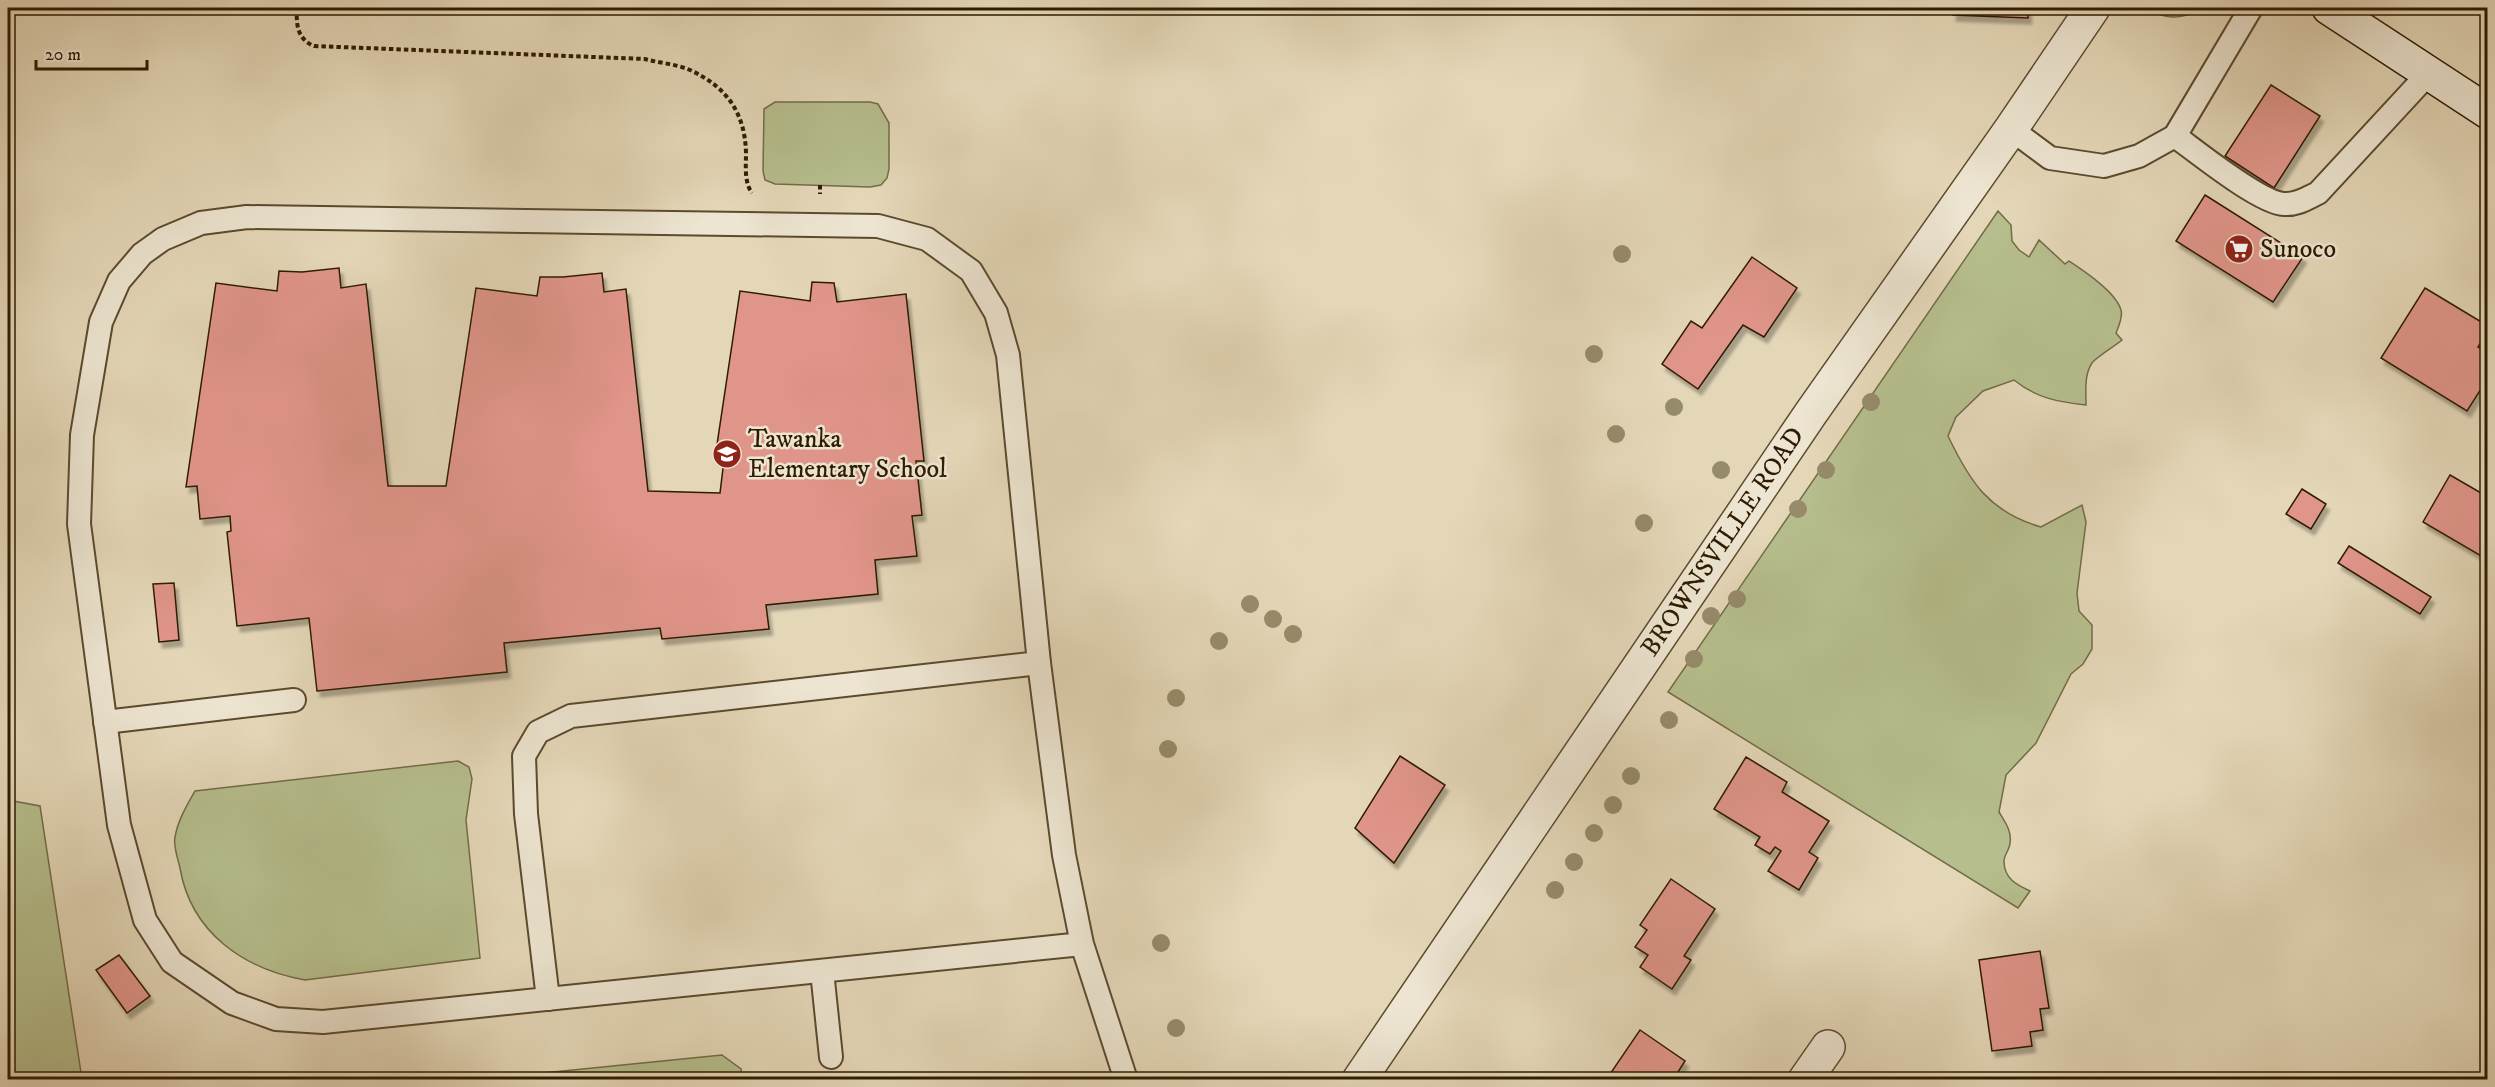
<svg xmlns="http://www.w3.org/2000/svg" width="2495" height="1087" font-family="'IM FELL DW Pica',serif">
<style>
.green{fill:#b6be8d;stroke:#726c46;stroke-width:1.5}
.building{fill:#e0958a;stroke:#2e1b00;stroke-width:1.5;filter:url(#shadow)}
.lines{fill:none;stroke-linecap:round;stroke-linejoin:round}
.service-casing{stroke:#5c4a2e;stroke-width:26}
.minor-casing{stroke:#5c4a2e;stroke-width:36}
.tertiary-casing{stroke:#5c4a2e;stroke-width:36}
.secondary-casing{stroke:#2e1b00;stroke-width:36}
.path{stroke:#2e1b00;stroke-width:4;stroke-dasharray:4.5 3;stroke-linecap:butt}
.service{stroke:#ede5d1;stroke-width:22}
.minor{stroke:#ede5d1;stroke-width:33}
.tertiary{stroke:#ede5d1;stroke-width:33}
.secondary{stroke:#ede5d1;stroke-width:33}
.tree{fill:#968b6a}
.labels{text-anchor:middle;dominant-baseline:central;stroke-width:5;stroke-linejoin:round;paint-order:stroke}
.poi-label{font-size:26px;fill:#2e1b00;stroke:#ede5d1;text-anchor:start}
.street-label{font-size:26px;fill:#2e1b00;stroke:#ede5d1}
</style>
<defs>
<filter id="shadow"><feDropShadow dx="3.5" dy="6" stdDeviation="1.5" flood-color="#0004"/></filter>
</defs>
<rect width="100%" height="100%" fill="#e4d7b8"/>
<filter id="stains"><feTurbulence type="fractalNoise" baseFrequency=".00333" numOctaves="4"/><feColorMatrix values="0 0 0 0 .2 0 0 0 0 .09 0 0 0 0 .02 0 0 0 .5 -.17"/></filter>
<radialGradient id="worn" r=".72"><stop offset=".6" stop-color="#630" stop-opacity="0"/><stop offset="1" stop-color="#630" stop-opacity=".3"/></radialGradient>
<g class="green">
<path d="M2142 8H2202C2181 22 2164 18 2142 8Z"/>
<polygon points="775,102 870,102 878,104 889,123 889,169 887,178 881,185 870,187 775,184 765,180 763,171 764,109"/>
<path d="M1998 211 2011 225 2012 241 2019 250 2029 257 2039 240 2065 264 2069 261C2084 271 2116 292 2121 310 2123 317 2119 326 2116 333L2122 340C2115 346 2095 358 2092 363 2084 375 2086 391 2086 405 2058 402 2036 398 2014 380L1983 391 1956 417 1948 436C1970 482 1989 512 2041 527L2082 505 2086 522 2077 593 2079 611 2092 625V649L2083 664 2071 674 2036 743 2006 775 1999 812C2005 822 2012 831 2010 843 2010 849 2004 855 2004 861 2004 879 2017 885 2030 891L2018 908 1668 692Z"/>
<path d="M458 761 469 767 472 779 466 820 480 958 305 980C244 969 191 933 180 868 178 859 173 846 175 837 178 820 187 805 195 791Z"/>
<polygon points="8,800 40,806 82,1079 8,1079"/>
<polygon points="722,1055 741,1069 742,1079 484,1079"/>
</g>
<g class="building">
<polygon points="1953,8 2028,8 2028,18 1953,15"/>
<polygon points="2271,85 2320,116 2274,188 2225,156"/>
<polygon points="2205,195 2303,257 2273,302 2176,241"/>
<polygon points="1752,257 1797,288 1764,337 1743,325 1698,389 1662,364 1691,321 1702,328"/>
<polygon points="339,268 341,288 366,284 388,486 446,486 476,288 537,296 540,277 563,277 602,273 604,292 626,289 648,491 720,493 724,460 715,458 740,291 810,301 812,282 834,283 837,302 906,294 924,461 916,461 922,515 912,516 917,556 875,560 878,594 766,605 769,629 662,639 660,628 504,643 507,672 317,691 309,618 237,626 227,532 231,531 230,516 200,519 197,486 186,487 216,283 277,291 279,271 302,272"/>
<polygon points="2425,288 2488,326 2488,331 2478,347 2488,353 2488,378 2467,411 2381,358"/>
<polygon points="2450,475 2488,497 2488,560 2423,522"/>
<polygon points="2302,489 2326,504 2311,529 2286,514"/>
<polygon points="2349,546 2431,597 2420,614 2338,563"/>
<polygon points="174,583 179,640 159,642 153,584"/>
<polygon points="1400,756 1445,785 1394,863 1355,828"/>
<polygon points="1746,757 1787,782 1782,792 1829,821 1809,852 1818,858 1799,890 1768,871 1781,851 1775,847 1770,854 1755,845 1760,837 1714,809"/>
<polygon points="1671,879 1715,909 1684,956 1691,960 1672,989 1640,967 1648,955 1635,947 1647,930 1640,925"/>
<polygon points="2040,951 2049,1008 2040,1009 2043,1030 2030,1032 2032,1046 1992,1051 1979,960"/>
<polygon points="119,955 150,996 127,1013 96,970"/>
<polygon points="1640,1030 1685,1061 1673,1080 1612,1080 1608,1077"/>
</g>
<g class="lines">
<g class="service-casing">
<g id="service">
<polyline points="2011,129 2050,158 2104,166 2139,156 2175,136 2251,8"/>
<path d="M2175 136C2197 152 2260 203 2284 204 2297 205 2307 198 2318 193L2428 74"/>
<polyline points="105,722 294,700"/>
<polyline points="1082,944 323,1022 276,1019 232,1003 172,962 145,920 119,825 79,524 82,435 101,322 119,281 142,254 163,239 201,223 247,217 878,226 927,239 971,271 996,313 1008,355 1039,663 1064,855 1082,944 1126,1080"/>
<polyline points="822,971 831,1057"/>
<polyline points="548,999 526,814 524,756 538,732 571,716 1039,663"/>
</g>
</g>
<g class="minor-casing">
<polyline id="minor" points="1805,1080 1828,1047"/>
</g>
<g class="tertiary-casing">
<polyline id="tertiary" points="1359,1080 1811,413 2011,129 2093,8"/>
</g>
<g class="secondary-casing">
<polyline id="secondary" points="2329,8 2488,112"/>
</g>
<g class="path">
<path d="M297 8C296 24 297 39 314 46L645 59C659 63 676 64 690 70 727 87 745 113 746 153 746 166 744 182 752 193"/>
<polyline points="820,185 820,194"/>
</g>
<use href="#service" class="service"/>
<use href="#minor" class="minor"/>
<use href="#tertiary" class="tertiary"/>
<use href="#secondary" class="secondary"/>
</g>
<g class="tree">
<circle cx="1622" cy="254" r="9"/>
<circle cx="1594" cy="354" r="9"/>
<circle cx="1871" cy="402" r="9"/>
<circle cx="1674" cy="407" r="9"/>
<circle cx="1616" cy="434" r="9"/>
<circle cx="1721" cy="470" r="9"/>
<circle cx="1826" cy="470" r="9"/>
<circle cx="1798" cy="509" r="9"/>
<circle cx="1644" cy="523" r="9"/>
<circle cx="1737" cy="599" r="9"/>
<circle cx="1250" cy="604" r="9"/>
<circle cx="1711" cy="616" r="9"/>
<circle cx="1273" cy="619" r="9"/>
<circle cx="1293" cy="634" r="9"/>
<circle cx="1219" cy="641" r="9"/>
<circle cx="1694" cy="659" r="9"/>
<circle cx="1176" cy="698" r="9"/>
<circle cx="1669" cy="720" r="9"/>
<circle cx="1168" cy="749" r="9"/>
<circle cx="1631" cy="776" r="9"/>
<circle cx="1613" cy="805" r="9"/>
<circle cx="1594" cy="833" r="9"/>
<circle cx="1574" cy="862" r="9"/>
<circle cx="1555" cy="890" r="9"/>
<circle cx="1161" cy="943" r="9"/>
<circle cx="1176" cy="1028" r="9"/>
</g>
<defs>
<g id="supermarket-disc" transform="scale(1.5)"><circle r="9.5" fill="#8f2418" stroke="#ede5d1"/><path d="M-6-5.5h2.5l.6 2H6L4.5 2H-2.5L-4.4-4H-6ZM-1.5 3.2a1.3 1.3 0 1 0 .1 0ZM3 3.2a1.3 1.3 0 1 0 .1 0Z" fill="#fff"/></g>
<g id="school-disc" transform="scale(1.5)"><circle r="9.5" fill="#8f2418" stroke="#ede5d1"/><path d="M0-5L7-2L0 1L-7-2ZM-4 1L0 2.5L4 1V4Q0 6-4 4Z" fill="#fff"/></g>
</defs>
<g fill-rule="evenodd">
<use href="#supermarket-disc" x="2239" y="249"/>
<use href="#school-disc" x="727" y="454"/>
</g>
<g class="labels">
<g class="poi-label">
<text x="2260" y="249">Sunoco</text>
<text x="748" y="439">Tawanka<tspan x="748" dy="30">Elementary School</tspan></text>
</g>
<g class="street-label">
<text transform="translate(1723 542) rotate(-56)">BROWNSVILLE ROAD</text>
</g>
</g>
<rect width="2495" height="1087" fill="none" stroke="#e4d7b8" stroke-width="30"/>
<rect x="9" y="9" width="2477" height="1069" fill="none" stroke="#2e1b00" stroke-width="3"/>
<rect x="15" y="15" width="2465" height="1057" fill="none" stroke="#2e1b00" stroke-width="1.5"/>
<path d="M36 60v9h111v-9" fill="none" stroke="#2e1b00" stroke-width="3"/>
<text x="45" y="60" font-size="18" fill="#2e1b00" stroke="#ede5d1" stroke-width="4.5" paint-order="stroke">20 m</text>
<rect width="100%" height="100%" filter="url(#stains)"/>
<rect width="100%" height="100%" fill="url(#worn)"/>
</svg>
